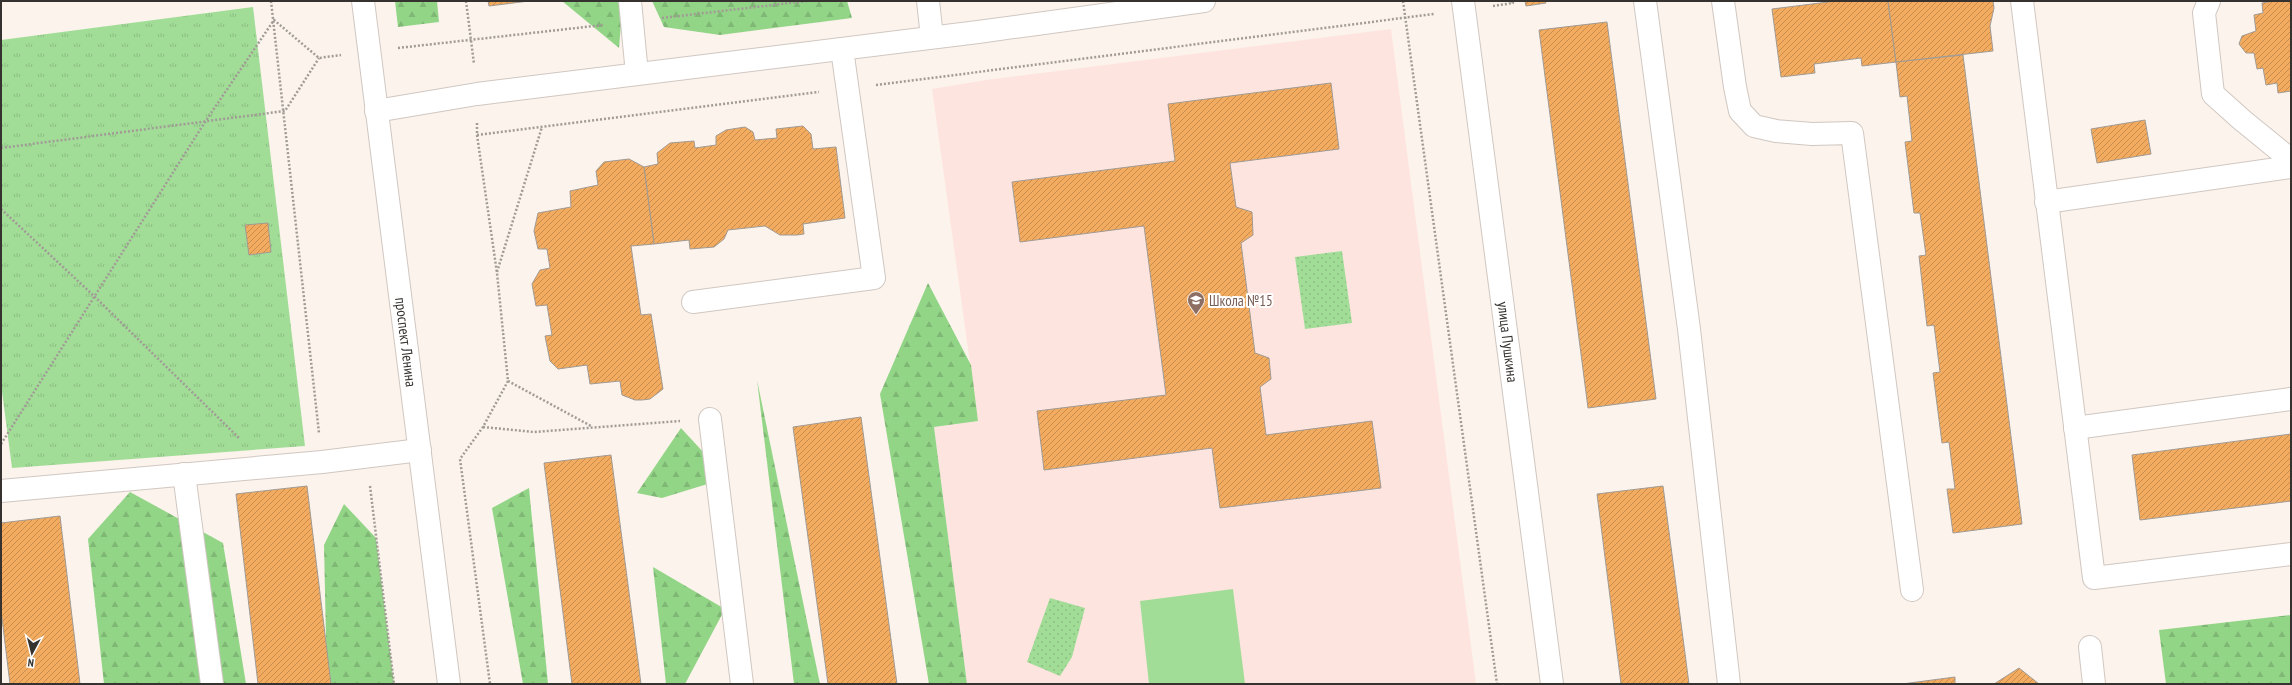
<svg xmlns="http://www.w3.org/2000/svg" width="2292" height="685" font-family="'PT Sans Narrow',sans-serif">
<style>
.education{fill:#fee4df}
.grass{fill:url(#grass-dots)}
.forest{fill:url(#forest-firs)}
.park{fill:url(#park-tufts)}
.pitch{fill:#a2dd98}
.building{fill:url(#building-hatch);stroke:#a19a93}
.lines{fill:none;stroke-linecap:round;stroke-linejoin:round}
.minor-casing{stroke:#d0c7c1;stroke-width:24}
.major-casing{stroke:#d0c7c1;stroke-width:24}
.path{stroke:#a19b96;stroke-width:2.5;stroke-dasharray:2 2;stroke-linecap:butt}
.minor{stroke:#fff;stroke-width:22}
.major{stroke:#fff;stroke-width:22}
.labels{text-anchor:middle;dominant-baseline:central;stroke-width:4;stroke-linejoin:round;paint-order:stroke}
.education-label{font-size:15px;fill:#785e54;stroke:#fff;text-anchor:start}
.street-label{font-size:15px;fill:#35322f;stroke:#fff}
</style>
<defs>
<pattern id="grass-dots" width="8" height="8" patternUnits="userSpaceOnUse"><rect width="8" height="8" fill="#a2dd98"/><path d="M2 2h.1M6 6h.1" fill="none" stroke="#8cbe83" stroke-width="1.8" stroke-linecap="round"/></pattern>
<pattern id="forest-firs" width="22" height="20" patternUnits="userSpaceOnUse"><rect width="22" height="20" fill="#93d587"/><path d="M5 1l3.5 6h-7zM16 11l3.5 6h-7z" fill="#7fb775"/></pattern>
<pattern id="park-tufts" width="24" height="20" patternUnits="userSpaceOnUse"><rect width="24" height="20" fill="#a2dd98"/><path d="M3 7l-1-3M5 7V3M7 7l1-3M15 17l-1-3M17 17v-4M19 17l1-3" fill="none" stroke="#8cbe83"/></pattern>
<pattern id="building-hatch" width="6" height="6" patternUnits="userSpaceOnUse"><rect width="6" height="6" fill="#f3ac5f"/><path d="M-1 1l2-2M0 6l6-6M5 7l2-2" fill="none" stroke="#c68d4f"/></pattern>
</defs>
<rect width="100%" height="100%" fill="#fcf3ec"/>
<polygon class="education" points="1391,29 1476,684 967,684 934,427 978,421 932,89 986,80"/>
<g class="grass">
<polygon points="1342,251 1352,323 1305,329 1295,257"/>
<polygon points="1050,598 1085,608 1072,657 1060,676 1027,662"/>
</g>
<g class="forest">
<polygon points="395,1 437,1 439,22 398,27"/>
<polygon points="562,1 623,1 619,48"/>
<polygon points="652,1 847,1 852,18 720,35 664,27"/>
<polygon points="928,283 971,365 978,421 934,427 967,684 929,684 880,394"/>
<polygon points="757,380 820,684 794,684"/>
<polygon points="681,428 727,478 662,498 637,493"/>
<polygon points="529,488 548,684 523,684 492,508"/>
<polygon points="130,492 223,543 246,684 104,684 88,539"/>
<polygon points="344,504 376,538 394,684 327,684 324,545"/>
<polygon points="653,567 725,609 685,684 666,684"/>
<polygon points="2291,615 2291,684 2166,684 2159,630"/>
</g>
<polygon class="park" points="253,7 305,446 12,468 1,384 1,40"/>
<polygon class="pitch" points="1233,589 1245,684 1149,684 1140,601"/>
<g class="building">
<polygon points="488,1 529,1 489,6"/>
<polygon points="1525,1 1545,1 1546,3 1526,6"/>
<polygon points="1836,1 1888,1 1896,62 1862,66 1861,58 1814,64 1815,73 1781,77 1772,9"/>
<polygon points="1888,1 1993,1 1994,8 1990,26 1993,51 1896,62"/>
<polygon points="2274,1 2291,1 2291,91 2278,93 2277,83 2266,85 2263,68 2257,69 2254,53 2246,53 2239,44 2242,36 2256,31 2254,15 2263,13 2262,3"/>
<polygon points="1607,22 1656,399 1588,408 1539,30"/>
<polygon points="1963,55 2022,524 1953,533 1947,489 1955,489 1949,442 1942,443 1933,373 1940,372 1934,325 1927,326 1919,256 1926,255 1920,213 1914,213 1905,142 1912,141 1907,96 1900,97 1896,62"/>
<polygon points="1331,83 1339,149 1230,163 1236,207 1252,212 1253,235 1241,243 1255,353 1269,358 1271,379 1260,387 1266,435 1372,421 1381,488 1220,508 1212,448 1044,470 1037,411 1166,395 1144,226 1020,242 1012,182 1175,161 1168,104"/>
<polygon points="2145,120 2151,154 2097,163 2091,129"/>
<polygon points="803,126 811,134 813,149 836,147 845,218 803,224 804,234 797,235 780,235 765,226 728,230 724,239 714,247 690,249 689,240 654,244 644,167 658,164 657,153 670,143 694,141 695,148 716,145 716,136 726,130 745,127 753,132 755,140 777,138 776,129"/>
<polygon points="629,159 644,167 654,244 631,246 641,315 651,314 663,389 650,399 642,400 635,400 622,395 620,381 590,384 587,365 558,369 550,361 545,336 552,335 547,305 536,306 532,284 540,270 550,268 547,249 538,249 534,231 538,213 571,207 570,191 598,185 596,171 604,162"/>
<polygon points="268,223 271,252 249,255 245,225"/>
<polygon points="861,417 897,684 828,684 793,427"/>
<polygon points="2291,434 2291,501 2140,520 2132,455"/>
<polygon points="611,455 641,684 572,684 544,463"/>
<polygon points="307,486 331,684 258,684 236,494"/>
<polygon points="1663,486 1689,684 1621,684 1597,494"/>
<polygon points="60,516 80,684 10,684 1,610 1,523"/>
<polygon points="2019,668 2039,684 1994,684"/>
<polygon points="1955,677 1955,684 1902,684"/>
</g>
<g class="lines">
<g class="minor-casing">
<g id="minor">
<polyline points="630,1 637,74"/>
<polyline points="928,1 932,37"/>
<polyline points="1463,1 1552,684"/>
<polyline points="1645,1 1689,329 1729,684"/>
<polyline points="1723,1 1735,87 1740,111 1754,126 1776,131 1812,134 1852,133 1912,590"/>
<polyline points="2022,1 2094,578 2291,554"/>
<polyline points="2209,1 2204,13 2213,94 2242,120 2291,160"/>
<polyline points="376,111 477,94 978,32 1204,1"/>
<polyline points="2046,202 2291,167"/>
<polyline points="693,302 874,278 842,49"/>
<polyline points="710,419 742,684"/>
<polyline points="2075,428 2291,399"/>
<polyline points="184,474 212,684"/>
<polyline points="1,491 322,462 420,450"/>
<polyline points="2090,647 2094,684"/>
</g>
</g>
<g class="major-casing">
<polyline id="major" points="363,1 449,684"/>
</g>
<g class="path">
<polyline points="271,1 319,433"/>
<polyline points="466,1 474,64"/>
<polyline points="1403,1 1497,684"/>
<polyline points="1493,6 1513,3 1512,1"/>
<polyline points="662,18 807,1"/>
<polyline points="398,48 603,25"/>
<polyline points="876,85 1434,14"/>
<polyline points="477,123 477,135 497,273 508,381 483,427 460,459 490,684"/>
<polyline points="477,135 819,92"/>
<polyline points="1,148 285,111 319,58"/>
<polyline points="1,209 94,296 240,439"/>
<polyline points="497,272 542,127"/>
<polyline points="508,381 591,426"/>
<polyline points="483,427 534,432 680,421"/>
<polyline points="1,444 205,122 274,20 319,58 341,55"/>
<polyline points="370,486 394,684"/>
</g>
<use href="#minor" class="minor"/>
<use href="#major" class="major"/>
</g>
<defs>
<g id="school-pin" transform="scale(0.9)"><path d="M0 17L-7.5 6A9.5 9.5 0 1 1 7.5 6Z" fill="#8d6e63" stroke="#fff"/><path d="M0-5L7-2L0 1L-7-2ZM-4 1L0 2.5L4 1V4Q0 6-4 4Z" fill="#fff"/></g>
</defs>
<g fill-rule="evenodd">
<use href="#school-pin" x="1196" y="300"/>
</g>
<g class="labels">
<g class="education-label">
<text x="1209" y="300">Школа №15</text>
</g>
<g class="street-label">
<text transform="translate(406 342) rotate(83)">проспект Ленина</text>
<text transform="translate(1508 342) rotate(83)">улица Пушкина</text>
</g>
</g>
<rect width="2292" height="685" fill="none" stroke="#35322f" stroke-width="4"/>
<g transform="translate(32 653) rotate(187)" stroke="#ffffff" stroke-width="3" paint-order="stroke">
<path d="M0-3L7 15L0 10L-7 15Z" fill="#35322f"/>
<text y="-6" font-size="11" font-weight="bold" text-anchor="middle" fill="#35322f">N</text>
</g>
</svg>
